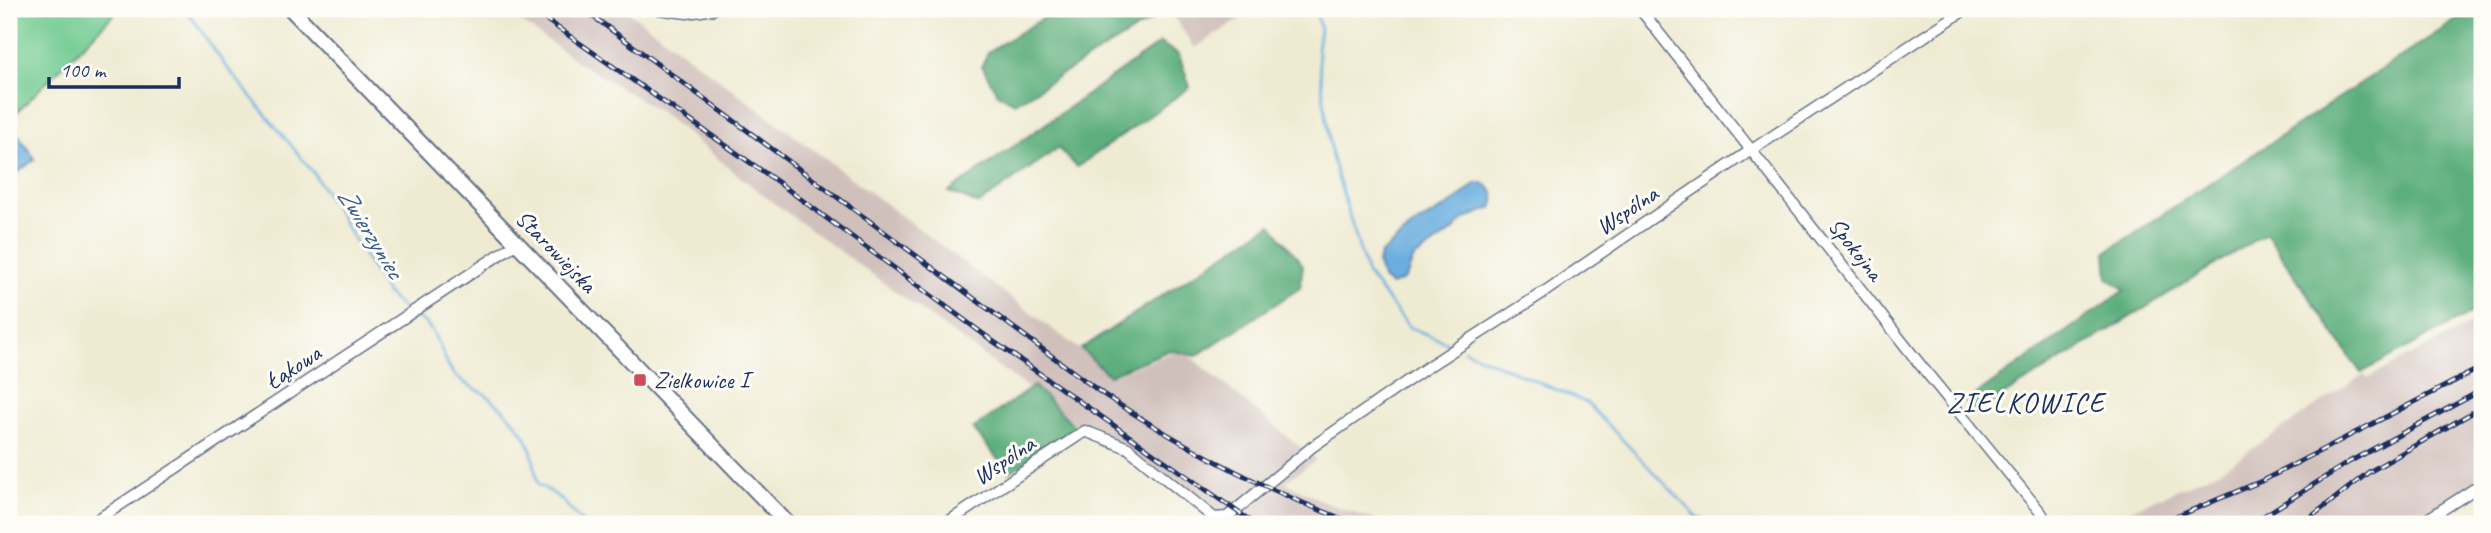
<svg xmlns="http://www.w3.org/2000/svg" width="2491" height="533" font-family="Caveat,sans-serif">
<style>
.industrial{fill:#d0c0bc}
.green{fill:#71ca91;stroke:#467c78;stroke-width:2}
.forest{fill:#5cae7b;stroke:#3c6e6c;stroke-width:2}
.water{fill:#6aaedf;stroke:#426e9e;stroke-width:2}
.lines{fill:none;stroke-linecap:round;stroke-linejoin:round}
.stream{stroke:#6aaedf;stroke-width:2.5}
.street-casing{stroke:#657187;stroke-width:13}
.secondary-casing{stroke:#657187;stroke-width:18}
.street{stroke:#fff;stroke-width:10}
.secondary{stroke:#fff;stroke-width:14}
.rail-casing{stroke:#1b2f5e;stroke-width:5}
.rail{stroke:#fdfcf7;stroke-width:2.5;stroke-dasharray:8;stroke-linecap:butt}
.poi-dot{fill:#d1495b;stroke:#fdfcf7;stroke-width:2.5}
.labels{text-anchor:middle;dominant-baseline:central;stroke-width:6;stroke-linejoin:round;paint-order:stroke}
.street-label{font-size:24px;fill:#1b2f5e;stroke:#fdfcf7}
.poi-label{font-size:24px;fill:#1b2f5e;stroke:#fdfcf7;text-anchor:start}
.water-label{font-size:26px;font-style:italic;fill:#375b8b;stroke:#fdfcf7}
.quarter-label{font-size:28px;letter-spacing:2px;fill:#1b2f5e;stroke:#fdfcf7}
</style>
<rect width="100%" height="100%" fill="#fdfcf7"/>
<filter id="ink" filterUnits="userSpaceOnUse"><feTurbulence type="fractalNoise" baseFrequency=".0143" numOctaves="2"/><feDisplacementMap in="SourceGraphic" scale="14" xChannelSelector="R" yChannelSelector="G"/><feConvolveMatrix kernelMatrix="1 2 1 2 8 2 1 2 1" color-interpolation-filters="sRGB"/></filter>
<filter id="wash" filterUnits="userSpaceOnUse"><feTurbulence type="fractalNoise" baseFrequency=".00686" numOctaves="4" result="noise"/><feDisplacementMap in="SourceGraphic" scale="28" xChannelSelector="R" yChannelSelector="G"/><feGaussianBlur stdDeviation="1.57" result="paint"/><feColorMatrix in="noise" values="0 0 0 0 0 0 0 0 0 0 0 0 0 0 0 0 0 1.4 0 .05"/><feComposite in="paint" operator="in"/></filter>
<g filter="url(#wash)">
<rect width="100%" height="100%" fill="#efebd3"/>
<g class="industrial">
<polygon points="503,9 625,9 1114,375 1181,349 1316,460 1285,482 1327,503 1386,524 1225,524 1136,467 763,195 659,111 578,62"/>
<polygon points="1171,9 1255,9 1195,48 1169,10"/>
<polygon points="2482,318 2482,485 2423,524 2099,524 2219,471 2364,374 2368,378"/>
</g>
<polygon class="green" points="9,9 119,9 9,120"/>
<g class="forest">
<polygon points="1058,9 1169,9 1015,103 997,93 982,66 988,52"/>
<polygon points="2473,9 2482,9 2482,307 2361,373 2266,233 1975,413 1966,402 2125,290 2108,278 2106,252"/>
<polygon points="1160,43 1179,55 1190,87 1077,167 1058,148 979,204 949,192"/>
<polygon points="1271,224 1303,265 1300,288 1196,356 1170,350 1109,375 1081,349"/>
<polygon points="1034,386 1076,427 1009,473 973,429"/>
</g>
<g class="water">
<polygon points="15,130 35,159 12,177 9,165 9,137"/>
<path d="M1476 183H1483C1494 190 1497 196 1492 208L1464 219 1454 230 1413 259C1406 274 1411 280 1390 285L1382 278 1378 264 1380 254 1415 225 1454 202Z"/>
</g>
<g class="lines">
<g class="stream">
<polyline points="186,9 224,64 313,172 388,295 408,313"/>
<polyline points="1316,9 1320,29 1317,48 1332,158 1367,274 1409,327 1450,344"/>
<path d="M414 316C438 326 439 353 453 373 462 385 478 388 489 397 503 408 521 426 528 442 534 454 535 472 538 485 559 494 570 508 583 524"/>
<polyline points="1464,350 1587,403 1698,518 1714,524"/>
</g>
</g>
</g>
<g filter="url(#ink)">
<g class="lines">
<g class="street-casing">
<g id="street">
<polyline points="658,9 687,13 714,9"/>
<polyline points="1640,9 1918,362 2042,514"/>
<polyline points="91,524 517,243"/>
<polyline points="945,524 1085,431 1128,448 1214,518 1227,517 1312,447 1432,364 1547,290 1738,159 1966,9"/>
<polyline points="2420,524 2482,484"/>
</g>
</g>
<g class="secondary-casing">
<polyline id="secondary" points="291,9 788,524"/>
</g>
<use href="#street" class="street"/>
<use href="#secondary" class="secondary"/>
<g class="rail-casing">
<g id="rail">
<polyline points="531,9 775,180 990,339 1255,524"/>
<path d="M583 9 1103 394C1183 447 1266 491 1356 524"/>
<polyline points="2159,524 2264,480 2482,367"/>
<polyline points="2251,524 2349,462 2482,390"/>
<polyline points="2302,524 2369,472 2482,407"/>
</g>
</g>
<use href="#rail" class="rail"/>
</g>
</g>
<rect class="poi-dot" x="633" y="373" width="14" height="14" rx="3.5"/>
<g class="labels">
<g class="street-label">
<text transform="translate(1627 210) rotate(-34)">Wspólna</text>
<text transform="translate(1856 249) rotate(52)">Spokojna</text>
<text transform="translate(556 251) rotate(46)">Starowiejska</text>
<text transform="translate(293 367) rotate(-33)">Łąkowa</text>
<text transform="translate(1004 460) rotate(-34)">Wspólna</text>
</g>
<g class="poi-label">
<text x="654" y="380">Zielkowice I</text>
</g>
<g class="water-label">
<text transform="translate(371 233) rotate(58)">Zwierzyniec</text>
</g>
<g class="quarter-label">
<text x="2026" y="402">ZIELKOWICE</text>
</g>
</g>
<rect width="2491" height="533" fill="none" stroke="#fdfcf7" stroke-width="35"/>
<path d="M49 77v10h130v-10" fill="none" stroke="#1b2f5e" stroke-width="3.5"/>
<text x="60" y="77" font-size="21" fill="#1b2f5e" stroke="#fdfcf7" stroke-width="5" paint-order="stroke">100 m</text>
</svg>
